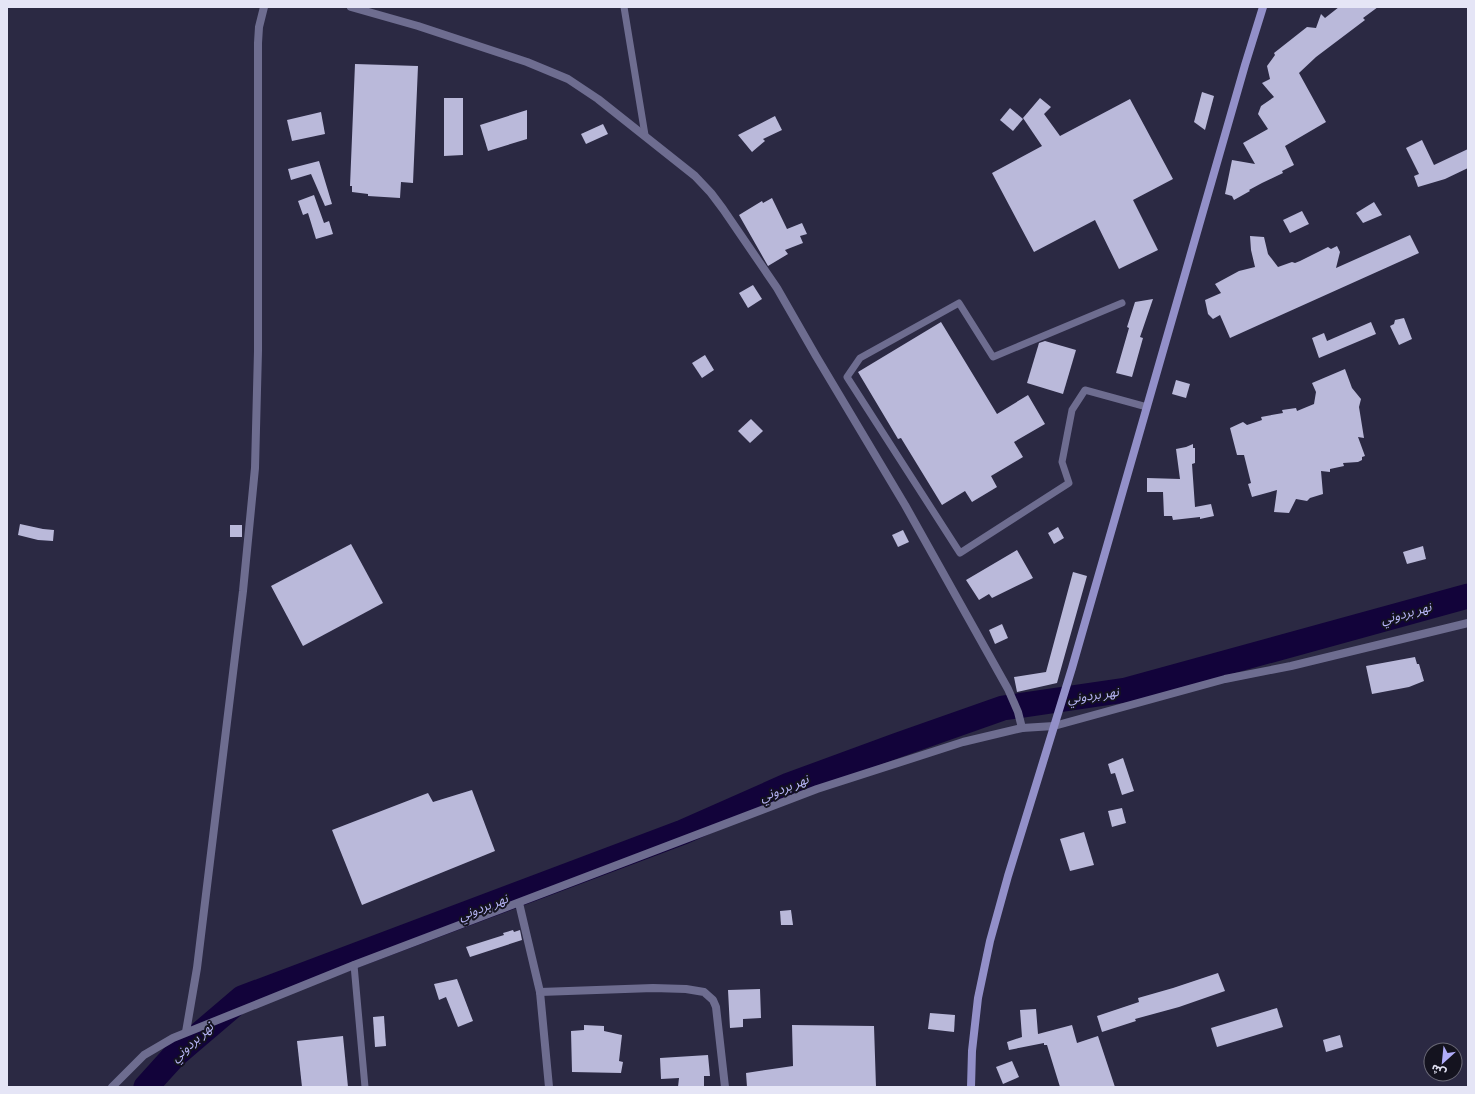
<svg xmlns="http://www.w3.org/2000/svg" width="1475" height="1094" font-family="'Archivo Narrow','Noto Sans Arabic',sans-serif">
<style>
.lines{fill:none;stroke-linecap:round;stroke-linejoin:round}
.river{stroke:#12033a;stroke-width:25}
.building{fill:#bab9da}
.service{stroke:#6e6d90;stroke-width:7}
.minor{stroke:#6e6d90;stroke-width:8}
.tertiary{stroke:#6e6d90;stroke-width:8}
.secondary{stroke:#9390c9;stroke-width:8}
.labels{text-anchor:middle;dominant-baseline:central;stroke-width:4;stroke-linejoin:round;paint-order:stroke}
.water-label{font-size:13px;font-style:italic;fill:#b9b7f8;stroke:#14131f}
</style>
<rect width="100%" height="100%" fill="#2b2943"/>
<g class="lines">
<polyline class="river" points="146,1087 174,1056 242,998 683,832 789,785 898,745 1003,708 1126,690 1468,596"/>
</g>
<g class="building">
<polygon points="1339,7 1378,7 1363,18 1365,20 1316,57 1299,73 1326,122 1285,146 1294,165 1282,171 1283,173 1262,183 1249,190 1250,191 1234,200 1232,196 1225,194 1232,160 1255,164 1243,143 1268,129 1258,114 1261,106 1274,97 1262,83 1270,79 1267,66 1275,55 1274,53 1307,27 1316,28 1321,14 1325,18"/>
<polygon points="355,64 418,66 413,183 401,182 400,198 368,196 368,194 352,192 352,186 350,186"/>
<polygon points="1202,92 1214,96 1205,130 1194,122"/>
<polygon points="444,98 463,98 463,155 444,156"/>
<polygon points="1040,98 1051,107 1044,114 1060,136 1130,99 1173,179 1133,200 1158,250 1119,269 1095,220 1034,252 992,173 1042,146 1023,118"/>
<polygon points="1010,108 1023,119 1013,131 1000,120"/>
<polygon points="527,110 527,139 488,151 480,125"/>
<polygon points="321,112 325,134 292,141 287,120"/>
<polygon points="775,116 782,130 763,139 765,141 752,152 738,135"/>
<polygon points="603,124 608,134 586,144 581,134"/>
<polygon points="1422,140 1434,165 1468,149 1468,168 1445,179 1418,187 1414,176 1419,174 1406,148"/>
<polygon points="319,161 332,204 325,206 311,174 291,180 288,169"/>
<polygon points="314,195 324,223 329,221 333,234 316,239 308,213 303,215 298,201"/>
<polygon points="772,198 787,229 802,223 807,234 800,236 803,243 785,250 788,254 768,266 739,215 762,201 763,203"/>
<polygon points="1374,202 1382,215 1363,223 1356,213"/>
<polygon points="1302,211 1309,224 1290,233 1283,220"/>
<polygon points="1410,235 1419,253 1230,338 1220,315 1213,319 1208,314 1205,300 1221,293 1215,284 1239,271 1255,267 1251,250 1250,236 1264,237 1268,254 1278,267 1292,262 1295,263 1300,261 1328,247 1331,249 1337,246 1340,252 1336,268"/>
<polygon points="753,285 762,299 748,308 739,293"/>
<polygon points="1153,299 1140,337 1143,338 1132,377 1116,373 1129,328 1127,327 1135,302"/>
<polygon points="1404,318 1412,339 1399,345 1390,326 1394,324 1395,320"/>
<polygon points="941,322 997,414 1028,395 1045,424 1014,442 1023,457 991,476 997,487 972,502 965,491 942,505 901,438 898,439 858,372"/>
<polygon points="1371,322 1376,334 1319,358 1312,338 1324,333 1327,341"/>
<polygon points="1045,341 1076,350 1063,394 1027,383 1039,343"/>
<polygon points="705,355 714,370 702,378 692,363"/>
<polygon points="1345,369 1352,388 1361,399 1359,407 1364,438 1358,437 1365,456 1362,457 1362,460 1358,462 1343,463 1344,466 1330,469 1330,472 1321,471 1323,494 1310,498 1307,501 1296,499 1289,513 1274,512 1277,490 1252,497 1248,484 1251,483 1244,455 1237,455 1230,428 1243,422 1247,425 1262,420 1261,417 1283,413 1282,410 1296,408 1297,411 1314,404 1316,392 1312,383"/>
<polygon points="1176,380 1190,384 1186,398 1172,394"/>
<polygon points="751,419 763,431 750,443 738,431"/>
<polygon points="1193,444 1193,448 1195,448 1195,463 1192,464 1195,507 1211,504 1214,516 1200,519 1200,517 1173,520 1172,516 1164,516 1163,492 1147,492 1147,478 1180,479 1176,449 1186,447"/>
<polygon points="20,524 43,529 54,530 53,541 38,540 18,535"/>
<rect x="230" y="525" width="12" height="12"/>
<polygon points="1058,527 1064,538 1054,544 1048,533"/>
<polygon points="903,530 909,542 898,547 892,535"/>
<polygon points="351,544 383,603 303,646 271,586"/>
<polygon points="1423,546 1426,559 1407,564 1403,552"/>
<polygon points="1017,550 1033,578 992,598 989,594 979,600 966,580"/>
<polygon points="1073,572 1087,576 1057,683 1017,692 1014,677 1046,672"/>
<polygon points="1002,624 1008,638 995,644 989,630"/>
<polygon points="1415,657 1417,664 1419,664 1424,681 1409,687 1372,694 1366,666"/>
<polygon points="1123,758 1134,791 1122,795 1115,773 1111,774 1108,764"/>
<polygon points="472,790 495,851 362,905 332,830 428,793 433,802"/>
<polygon points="1122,808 1126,823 1112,827 1108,811"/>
<polygon points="1084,832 1094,865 1070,871 1060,839"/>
<polygon points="791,910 793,925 781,925 780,911"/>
<polygon points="513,930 514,932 520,930 522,940 470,957 466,947 504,935 503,933"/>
<polygon points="1218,973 1225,991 1179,1007 1135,1019 1136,1021 1102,1032 1097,1016 1139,1002 1138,998 1173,988"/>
<polygon points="457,979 473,1021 458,1027 446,997 439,1000 434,984"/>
<polygon points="760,989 761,1018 743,1019 743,1027 730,1028 728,990"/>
<polygon points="1277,1008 1283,1027 1217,1047 1211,1028"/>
<polygon points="1036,1009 1038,1034 1072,1025 1077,1043 1098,1036 1115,1087 1060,1087 1047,1045 1044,1045 1044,1043 1009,1050 1007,1042 1022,1037 1020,1010"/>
<polygon points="930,1013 955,1015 954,1032 928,1029"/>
<polygon points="384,1016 386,1046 375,1047 373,1017"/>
<polygon points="584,1025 604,1026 604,1031 622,1035 619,1061 623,1062 621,1073 572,1072 571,1031 584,1030"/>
<polygon points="792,1025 874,1026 876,1087 747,1087 746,1073 793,1066"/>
<polygon points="1340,1035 1343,1047 1326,1052 1323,1040"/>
<polygon points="343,1036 348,1087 302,1087 297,1041"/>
<polygon points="708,1055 710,1076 704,1076 704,1087 678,1087 679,1078 661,1079 660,1058"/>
<polygon points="1012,1061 1019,1077 1003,1084 996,1067"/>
</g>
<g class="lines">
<g class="service">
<polyline points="624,7 645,135"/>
<polyline points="1122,303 993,357 959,303 860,358 847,377 960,553 1069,483 1062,462 1072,410 1085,390 1147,407"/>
<polyline points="354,965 365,1087"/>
</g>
<g class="minor">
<polyline points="351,7 418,26 527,62 568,79 598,99 695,176 711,193 723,209 777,288 816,356 905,505 1008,689 1018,712 1022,728"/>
<polyline points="519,903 540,992 549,1087"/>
<polyline points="540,992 653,988 686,989 704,992 713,1000 716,1007 725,1087"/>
<polyline points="186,1032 197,968 243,591 255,468 258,351 258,43 259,27 264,7"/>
<polyline points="112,1087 144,1055 173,1038 354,965 817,789 963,742 1022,728 1054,726"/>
</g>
<polyline class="tertiary" points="1054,726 1225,679 1291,666 1468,623"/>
<polyline class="secondary" points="971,1087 972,1051 978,998 990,941 1008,876 1072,668 1245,65 1263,7"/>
</g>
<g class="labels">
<g class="water-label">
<text transform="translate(1406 613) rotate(-15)">نهر بردوني</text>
<text transform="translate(1093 695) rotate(-8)">نهر بردوني</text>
<text transform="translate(784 788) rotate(-22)">نهر بردوني</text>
<text transform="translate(483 907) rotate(-21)">نهر بردوني</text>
<text transform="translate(192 1042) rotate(-42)">نهر بردوني</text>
</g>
</g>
<rect width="1475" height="1094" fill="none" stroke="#e5e5f6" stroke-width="16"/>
<g transform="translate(1443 1062) rotate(207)"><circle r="19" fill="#14131f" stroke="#686775"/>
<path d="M0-3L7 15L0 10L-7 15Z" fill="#b1adfa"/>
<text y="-6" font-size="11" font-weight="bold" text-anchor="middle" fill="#e5e5f6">ش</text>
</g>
</svg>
